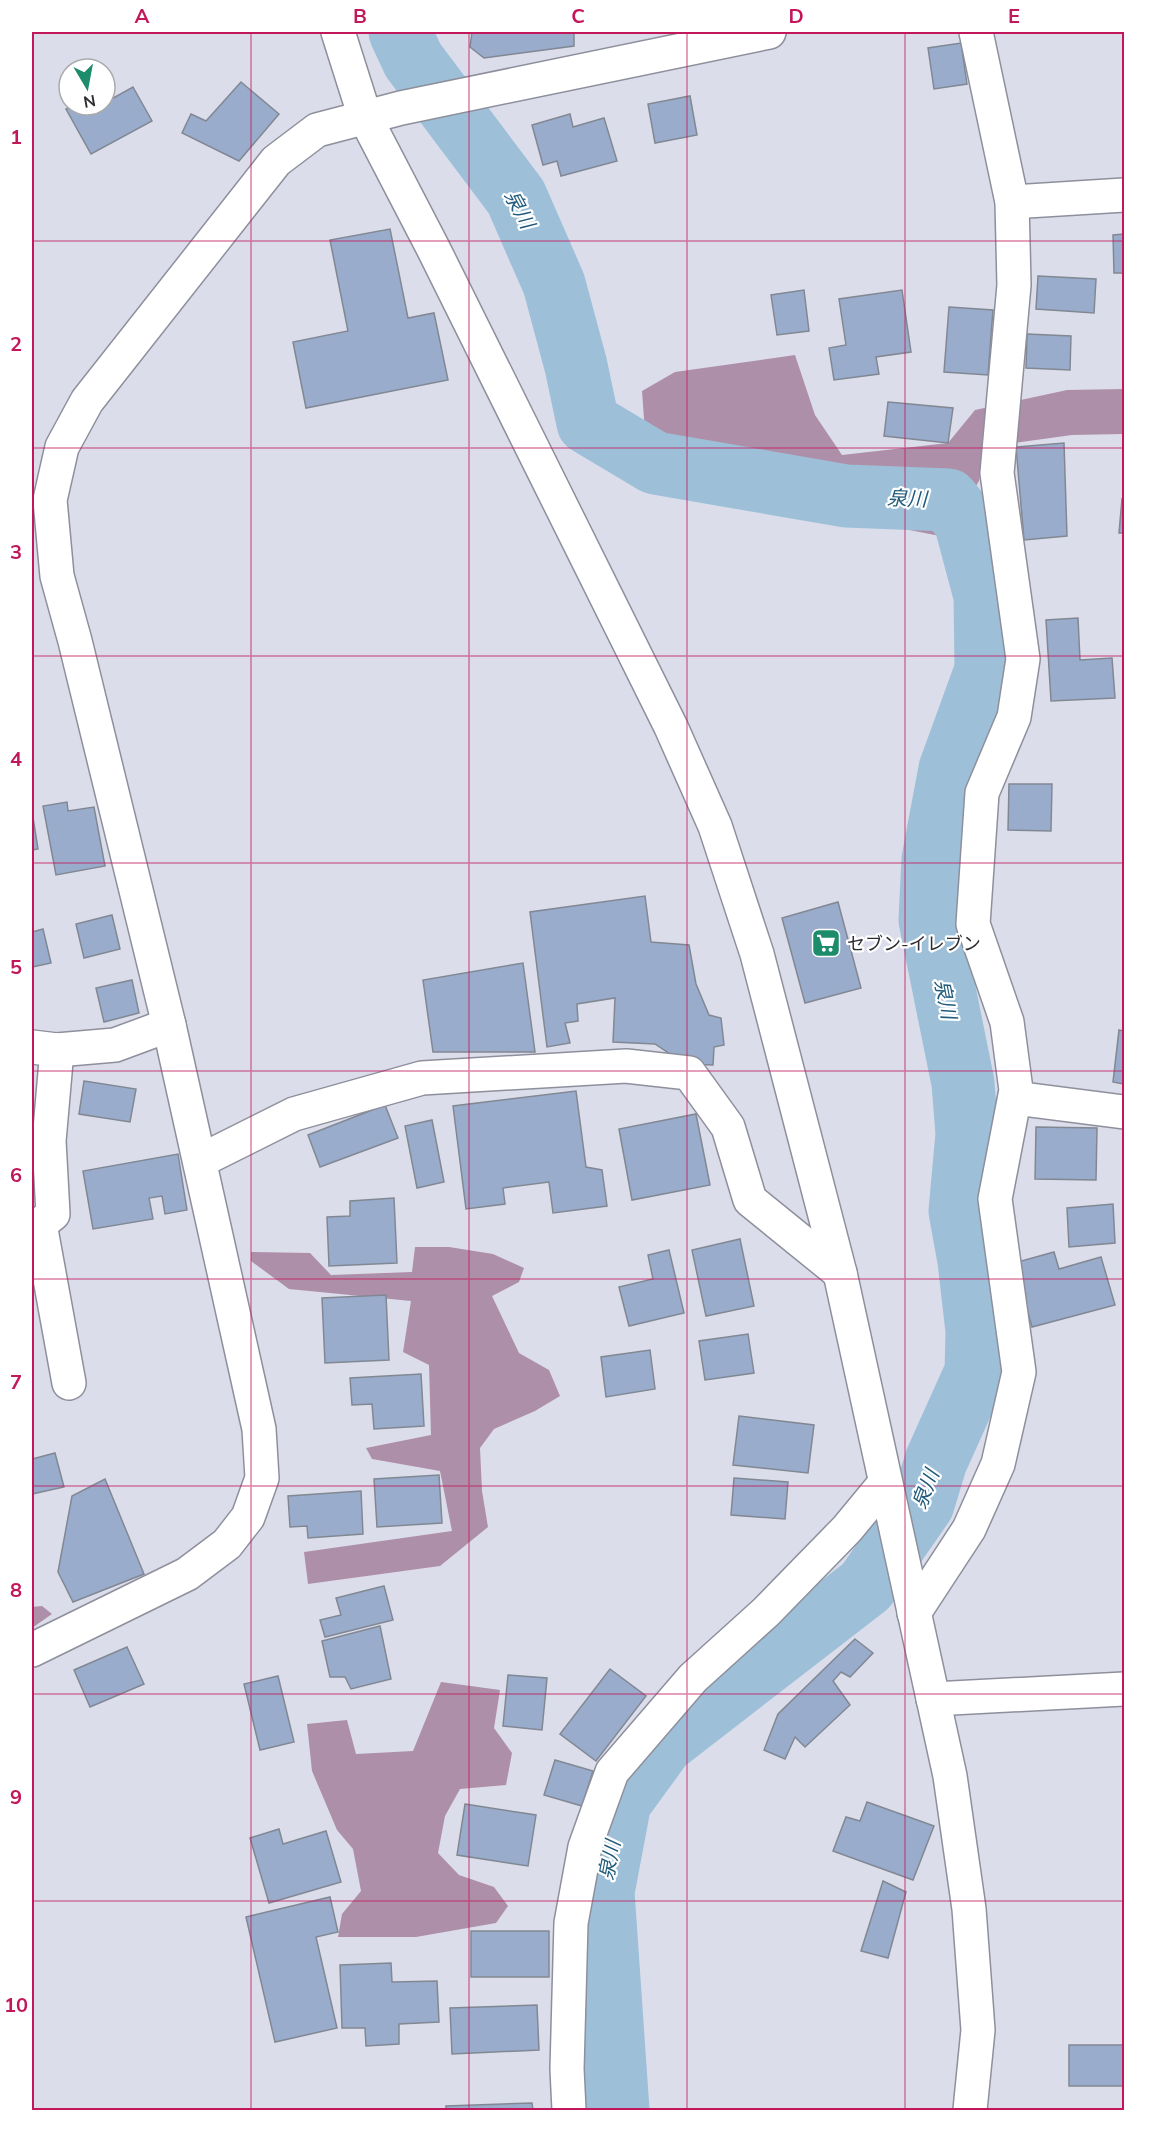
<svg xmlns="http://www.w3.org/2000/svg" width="1156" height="2142" font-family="Mulish,'Noto Sans JP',sans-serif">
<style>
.forest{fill:#ae8fa9}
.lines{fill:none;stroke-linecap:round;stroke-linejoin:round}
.river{stroke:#9dc0d8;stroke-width:63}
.building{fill:#99accc;stroke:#818893;stroke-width:1.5}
.minor-casing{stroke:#8e8f9c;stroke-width:36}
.minor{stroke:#fff;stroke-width:33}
.grid{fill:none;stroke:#c2185b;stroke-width:1.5;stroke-opacity:0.55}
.labels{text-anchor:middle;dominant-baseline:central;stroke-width:4.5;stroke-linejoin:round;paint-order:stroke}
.poi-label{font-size:18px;fill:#2d2d32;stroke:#fff;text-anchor:start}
.water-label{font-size:20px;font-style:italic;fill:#205b7d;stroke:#fff}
.neatline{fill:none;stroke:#c2185b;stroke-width:2}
.grid-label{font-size:20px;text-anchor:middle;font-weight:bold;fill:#c2185b}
</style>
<rect width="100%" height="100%" fill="#dcddeb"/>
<g class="forest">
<polygon points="795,355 815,415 842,455 948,443 975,410 1067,390 1124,389 1124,434 1072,435 985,447 979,481 945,537 655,480 646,447 642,391 675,372"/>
<polygon points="415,1247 449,1247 493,1254 524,1268 519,1282 492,1296 519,1353 549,1370 560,1396 535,1411 494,1429 480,1448 482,1491 488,1527 440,1566 308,1584 304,1552 452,1531 440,1471 372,1459 366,1448 431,1435 429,1365 403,1352 411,1301 289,1289 251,1261 251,1252 310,1253 331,1275 412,1272"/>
<polygon points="42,1606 52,1614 32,1628 32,1607"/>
<polygon points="441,1682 500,1690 494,1728 512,1753 506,1785 460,1789 445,1816 438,1853 459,1875 494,1887 508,1906 496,1923 416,1937 338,1937 342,1914 361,1891 353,1849 337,1830 312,1771 307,1724 347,1720 356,1754 413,1751"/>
</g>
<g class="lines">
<polyline class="river" points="400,32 413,60 516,197 554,284 576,366 588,423 655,463 846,496 948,500 965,521 985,596 986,670 950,769 933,859 930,920 963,1083 967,1134 960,1211 969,1261 977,1331 976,1372 936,1461 923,1504 866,1586 663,1743 620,1802 603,1892 618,2110"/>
</g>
<g class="building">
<polygon points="472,32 574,32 574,46 484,58 470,47"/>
<polygon points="961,43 967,84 934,89 928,48"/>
<polygon points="241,82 279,114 239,161 182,133 191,114 206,121"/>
<polygon points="133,87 152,121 91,154 66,109 74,105 105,105 105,96 108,101"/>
<polygon points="690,96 697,135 655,143 648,104"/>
<polygon points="570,114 573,127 604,118 617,161 561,176 557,161 543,165 532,125"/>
<polygon points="390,229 408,318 434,313 448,380 306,408 293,342 348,331 330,240"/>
<polygon points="1124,234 1124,273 1114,273 1113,235"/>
<polygon points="1038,276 1096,279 1094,313 1036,309"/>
<polygon points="804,290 809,331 777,335 771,295"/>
<polygon points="902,290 911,352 876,357 879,374 834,380 829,348 846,345 839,299"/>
<polygon points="949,307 993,310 988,375 944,372"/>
<polygon points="1027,334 1071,336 1070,370 1026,368"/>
<polygon points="888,402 953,408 948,443 884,436"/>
<polygon points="1064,443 1067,536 1024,540 1016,447"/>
<polygon points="1122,499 1124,500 1124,533 1119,533"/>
<polygon points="1078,618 1080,660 1112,658 1115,698 1051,701 1046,620"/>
<polygon points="1009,784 1052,784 1051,831 1008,830"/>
<polygon points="67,802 68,811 94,807 105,866 56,875 43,806"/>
<polygon points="32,811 38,849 32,850"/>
<polygon points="645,896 651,942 689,945 696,984 709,1015 721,1018 724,1045 714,1047 713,1065 685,1064 655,1044 613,1042 615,998 577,1004 578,1021 565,1023 570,1043 547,1047 530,912"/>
<polygon points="838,902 861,988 805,1003 782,918"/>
<polygon points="112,915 120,949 84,958 76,924"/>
<polygon points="43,929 51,963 32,967 32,932"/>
<polygon points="523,963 535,1052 433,1052 423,980"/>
<polygon points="132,980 139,1013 104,1022 96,988"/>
<polygon points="1119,1030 1124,1031 1124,1084 1113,1082"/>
<polygon points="84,1081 136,1089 130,1122 79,1114"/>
<polygon points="576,1091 586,1167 602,1170 607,1206 553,1213 549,1182 503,1188 505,1204 466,1209 453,1106"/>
<polygon points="385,1105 398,1138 320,1167 308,1135"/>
<polygon points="696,1114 710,1185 632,1200 619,1129"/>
<polygon points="432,1120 444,1182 417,1188 405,1126"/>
<polygon points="1036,1127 1097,1128 1096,1180 1035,1179"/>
<polygon points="178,1154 187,1210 165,1214 162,1196 149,1198 153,1219 93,1229 83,1171"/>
<polygon points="394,1198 397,1263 329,1266 327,1217 350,1216 350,1201"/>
<polygon points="1113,1204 1115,1243 1069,1247 1067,1208"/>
<polygon points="740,1239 754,1306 706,1316 692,1250"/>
<polygon points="669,1250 684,1313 629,1326 619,1287 653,1279 648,1255"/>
<polygon points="1054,1252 1059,1269 1101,1257 1115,1305 1032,1327 1014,1263"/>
<polygon points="386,1295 389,1360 325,1363 322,1298"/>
<polygon points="748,1334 754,1373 705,1380 699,1341"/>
<polygon points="650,1350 655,1389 606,1397 601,1357"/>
<polygon points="421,1374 424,1426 374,1429 372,1404 352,1405 350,1378"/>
<polygon points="739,1416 814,1425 808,1473 733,1465"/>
<polygon points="55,1453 64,1487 32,1494 32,1459"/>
<polygon points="439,1475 442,1523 377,1527 374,1479"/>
<polygon points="734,1478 788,1482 785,1519 731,1515"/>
<polygon points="105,1479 144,1574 73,1602 58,1572 72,1496"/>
<polygon points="361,1491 363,1534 308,1538 307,1526 290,1527 288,1496"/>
<polygon points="384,1586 393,1620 325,1637 320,1620 341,1615 336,1598"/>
<polygon points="380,1626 391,1679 351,1689 345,1677 330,1677 322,1641"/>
<polygon points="855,1639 873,1653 850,1677 841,1672 833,1681 850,1705 805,1747 795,1737 785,1759 764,1750 778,1714"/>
<polygon points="127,1647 144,1684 90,1707 74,1670"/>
<polygon points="610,1669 646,1696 596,1761 560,1734"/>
<polygon points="508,1675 547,1678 542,1730 503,1726"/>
<polygon points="278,1676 294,1742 260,1750 244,1684"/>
<polygon points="555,1760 593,1771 582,1806 544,1795"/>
<polygon points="867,1802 934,1826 913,1880 833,1851 846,1817 860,1821"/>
<polygon points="465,1804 536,1815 528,1866 457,1855"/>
<polygon points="279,1829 283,1844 326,1831 341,1882 269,1903 250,1838"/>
<polygon points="883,1881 906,1892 888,1958 861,1951"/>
<polygon points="330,1897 338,1932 316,1937 337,2028 275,2042 246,1917"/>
<rect x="471" y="1931" width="78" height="46"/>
<polygon points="391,1963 392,1982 437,1981 439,2022 399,2024 399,2044 366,2046 365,2028 342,2028 340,1965"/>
<polygon points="537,2005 539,2050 452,2054 450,2008"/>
<rect x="1069" y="2045" width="55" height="41"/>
<polygon points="532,2103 533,2110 446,2110 446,2106"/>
</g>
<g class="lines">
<g class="minor-casing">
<g id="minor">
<polyline points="338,32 365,117 433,248 671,727 715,826 757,954 840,1273 950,1776 969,1909 978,2030 970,2110"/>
<polyline points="1012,202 1124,195"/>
<polyline points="32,1047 57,1050 115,1045 169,1025"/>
<polyline points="1015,1098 1124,1112"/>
<polyline points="200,1161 294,1114 422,1078 626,1066 689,1073 728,1127 750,1200 840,1273"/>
<polyline points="40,1224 69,1383"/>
<polyline points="32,1231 53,1214 49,1141 57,1050"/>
<polyline points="914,1613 969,1529 998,1464 1019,1372 995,1199 1016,1090 1007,1022 973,924 982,793 1014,717 1023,659 997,473 1014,285 1012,202 976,32"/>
<polyline points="32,1650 187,1574 227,1544 248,1517 262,1478 259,1429 169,1025 75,641 57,576 50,500 62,447 87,401 276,161 317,130 401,108 769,32"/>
<polyline points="933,1699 1124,1689"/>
<polyline points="569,2110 567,2069 571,1923 585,1847 612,1772 693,1678 766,1612 847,1529 885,1483"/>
</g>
</g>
<use href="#minor" class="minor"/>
</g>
<path class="grid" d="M251 32V2110M469 32V2110M687 32V2110M905 32V2110M32 241H1124M32 448H1124M32 656H1124M32 863H1124M32 1071H1124M32 1279H1124M32 1486H1124M32 1694H1124M32 1901H1124"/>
<defs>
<g id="supermarket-square" transform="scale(1.5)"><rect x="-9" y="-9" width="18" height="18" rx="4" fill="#1d8c6b" stroke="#fff"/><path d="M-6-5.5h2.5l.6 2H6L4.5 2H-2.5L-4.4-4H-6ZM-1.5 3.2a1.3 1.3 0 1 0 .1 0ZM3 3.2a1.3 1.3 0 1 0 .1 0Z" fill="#fff"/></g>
</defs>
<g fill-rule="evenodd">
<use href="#supermarket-square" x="826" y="943"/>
</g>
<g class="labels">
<g class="poi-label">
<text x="847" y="943">セブン-イレブン</text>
</g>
<g class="water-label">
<text transform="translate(520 209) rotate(62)">泉川</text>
<text transform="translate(907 498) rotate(2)">泉川</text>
<text transform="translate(946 999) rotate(79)">泉川</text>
<text transform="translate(925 1489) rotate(-69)">泉川</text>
<text transform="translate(609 1860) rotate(-79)">泉川</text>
</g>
</g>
<rect width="1156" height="2142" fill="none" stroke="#ffffff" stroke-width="66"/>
<g transform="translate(87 87) rotate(170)"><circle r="28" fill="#ffffff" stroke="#ababad" stroke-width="1.5"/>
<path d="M0-4.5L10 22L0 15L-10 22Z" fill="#1d8c6b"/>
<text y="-9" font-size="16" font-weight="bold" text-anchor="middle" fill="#2d2d32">N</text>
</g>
<rect x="33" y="33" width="1090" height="2076" class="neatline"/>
<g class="grid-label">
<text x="142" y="23">A</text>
<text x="360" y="23">B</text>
<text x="578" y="23">C</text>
<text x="796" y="23">D</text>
<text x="1014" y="23">E</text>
<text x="16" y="144">1</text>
<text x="16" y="351">2</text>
<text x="16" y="559">3</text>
<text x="16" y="766">4</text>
<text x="16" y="974">5</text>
<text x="16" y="1182">6</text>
<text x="16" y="1389">7</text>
<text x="16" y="1597">8</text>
<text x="16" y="1804">9</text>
<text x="16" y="2012">10</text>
</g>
</svg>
